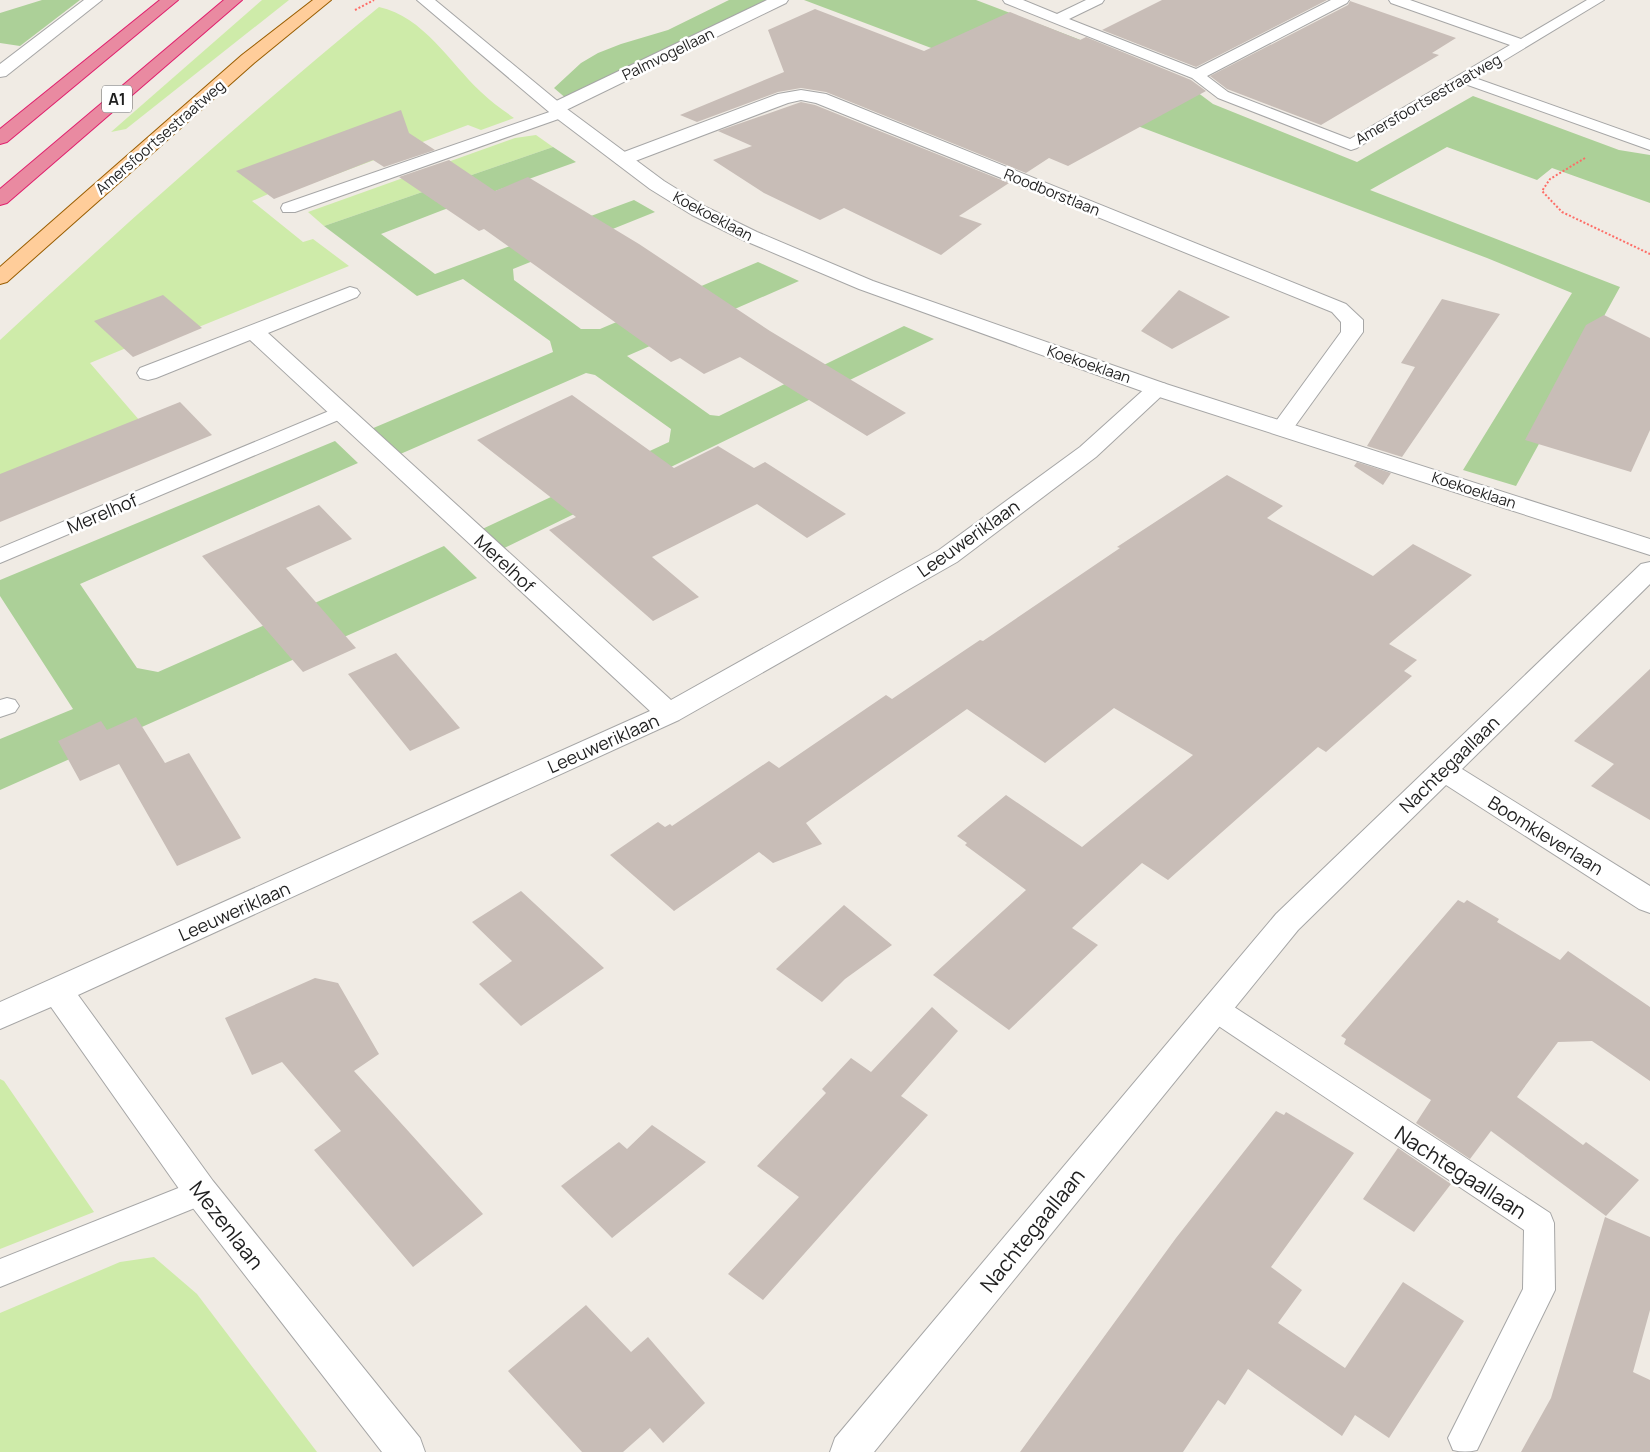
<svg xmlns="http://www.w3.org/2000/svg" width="1650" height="1452" font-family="Manrope,sans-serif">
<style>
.grass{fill:#ceeba9}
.forest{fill:#acd098}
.building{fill:#c8bdb7}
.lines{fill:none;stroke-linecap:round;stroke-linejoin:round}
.service-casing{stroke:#a6a6a6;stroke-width:2}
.minor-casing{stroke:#a6a6a6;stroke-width:2}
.tertiary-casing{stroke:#a6a6a6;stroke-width:2}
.primary-casing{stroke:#995d00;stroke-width:2}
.motorway-casing{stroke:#e01f6d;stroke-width:2}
.path{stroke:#fe6d67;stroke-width:2;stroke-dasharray:2 2;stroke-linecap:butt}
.service{fill:#fff;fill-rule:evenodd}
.minor{fill:#fff;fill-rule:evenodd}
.tertiary{fill:#fff;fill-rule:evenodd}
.primary{fill:#ffcd9a;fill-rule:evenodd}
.motorway{fill:#e98aa1;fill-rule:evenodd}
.labels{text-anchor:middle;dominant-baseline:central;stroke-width:5;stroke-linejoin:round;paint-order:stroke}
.far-street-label{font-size:15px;fill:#1f1f1f;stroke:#fff}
.shield{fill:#fff;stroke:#626262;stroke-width:1}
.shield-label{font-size:16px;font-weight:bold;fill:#1f1f1f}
.street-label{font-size:18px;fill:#1f1f1f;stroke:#fff}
.near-street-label{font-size:21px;fill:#1f1f1f;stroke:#fff}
</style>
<rect width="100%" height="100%" fill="#f0ebe4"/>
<g class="grass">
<polygon points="262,0 289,0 126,129 111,132"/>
<path d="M379 7C424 17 449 62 481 92 491 102 503 110 514 118L481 130 468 125 278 196 273 192 252 201 303 242 313 239 349 266 137 352 131 346 90 363 140 421 0 480V340C124 225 249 114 379 7Z"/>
<polygon points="536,135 553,147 324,226 308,212 515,138"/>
<polygon points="0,1079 4,1081 94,1212 0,1249"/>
<polygon points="154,1257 197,1294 317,1452 0,1452 0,1313 120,1262"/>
</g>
<g class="forest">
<polygon points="42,0 80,0 20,46 0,43 0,13"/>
<polygon points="729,0 767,0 568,100 554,88 581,63 598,53 621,44 668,30"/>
<polygon points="804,0 976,0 1177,77 1213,104 1357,162 1473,96 1619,150 1650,155 1650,203 1552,168 1537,180 1447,147 1370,190 1620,287 1576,367 1552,420 1516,486 1463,470 1572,293 1487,258"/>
<polygon points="553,147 576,162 443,210 381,234 435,274 634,200 655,212 513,269 514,280 581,329 600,329 758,262 799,281 627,356 710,415 719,416 904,326 934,339 498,551 478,531 669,442 671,429 595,375 586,373 398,455 371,429 553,352 550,341 463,279 417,296 324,226"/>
<polygon points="335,441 358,463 80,584 137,668 158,672 444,546 477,578 0,790 0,739 73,709 0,596 0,580"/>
</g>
<g class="building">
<polygon points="1162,0 1327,0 1196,67 1102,30"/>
<polygon points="1350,1 1456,38 1432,53 1439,55 1321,125 1227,89 1210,76 1348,5"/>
<polygon points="815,9 924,51 1010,12 1080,40 1086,37 1191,80 1206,91 1068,166 1049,158 1026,173 826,92 801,88 778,92 697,122 680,115 784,72 768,30"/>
<polygon points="801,102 815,105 1009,183 959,216 982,224 941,255 844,208 820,220 764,193 713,160 752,146 718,131"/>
<polygon points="401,110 409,133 435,150 384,167 373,160 274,199 236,171"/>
<polygon points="449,160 495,191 528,177 639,244 770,331 906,413 867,436 740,357 704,374 680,358 671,362 484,229 479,231 399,177"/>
<polygon points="1179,290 1230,317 1172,349 1141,331"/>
<polygon points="163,295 202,328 133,357 94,321"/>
<polygon points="1442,299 1500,314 1402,457 1367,446 1415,367 1401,363"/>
<polygon points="1604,315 1650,338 1650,430 1631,472 1525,440 1586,325"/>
<polygon points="572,395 674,468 718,446 754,468 765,462 846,514 807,538 757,504 652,557 699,597 653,621 549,530 576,517 477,440"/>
<polygon points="180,402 212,435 0,522 0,474"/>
<polygon points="1357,462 1391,473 1383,485 1354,466"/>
<polygon points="1227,475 1283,506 1267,518 1373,576 1413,544 1472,575 1389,644 1417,660 1404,671 1412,676 1326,752 1318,747 1168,880 1142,863 1072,928 1098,945 1009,1030 933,975 1026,890 965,845 967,843 957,836 1006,795 1082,847 1193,755 1114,708 1045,763 967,709 806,823 822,844 773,863 759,852 674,911 610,855 658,822 665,827 670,824 672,826 769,761 779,768 886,695 892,699 980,640 983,641 1120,548 1117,547"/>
<polygon points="319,505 352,539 286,568 356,648 303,672 202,556"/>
<polygon points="396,653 460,728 410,751 348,674"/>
<polygon points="1650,669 1650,820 1591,786 1614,764 1574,741"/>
<polygon points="136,717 165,763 189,753 241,838 177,866 119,764 80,781 58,741 101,721 107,730"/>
<polygon points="521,891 604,968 521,1026 479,984 512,961 472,922"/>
<polygon points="1458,900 1464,903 1467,900 1499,919 1497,922 1560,960 1568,951 1650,1007 1650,1081 1592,1041 1558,1042 1517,1097 1583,1145 1586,1142 1639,1180 1606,1216 1491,1131 1470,1159 1416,1123 1431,1100 1344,1044 1346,1039 1341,1036"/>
<polygon points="844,905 892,945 845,979 822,1002 776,969"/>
<polygon points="315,978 338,983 379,1054 354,1071 483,1214 413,1267 314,1150 341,1131 282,1062 252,1075 225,1018"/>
<polygon points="932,1007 958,1031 901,1096 928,1115 763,1300 728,1274 799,1197 757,1166 826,1093 822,1089 851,1058 871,1072"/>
<polygon points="1276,1111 1284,1115 1286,1112 1354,1153 1271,1267 1302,1290 1278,1323 1345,1368 1403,1282 1464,1321 1389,1438 1355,1415 1342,1436 1248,1369 1225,1405 1218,1400 1183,1452 1020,1452 1176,1238"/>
<polygon points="652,1125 706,1162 612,1238 561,1186 619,1142 627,1149"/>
<polygon points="1398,1148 1451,1184 1414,1232 1363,1199"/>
<polygon points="1605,1217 1650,1237 1650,1310 1633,1372 1650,1380 1650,1452 1521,1452 1551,1398"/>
<polygon points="586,1305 631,1352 648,1337 705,1403 663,1443 650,1428 623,1452 582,1452 508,1371"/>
</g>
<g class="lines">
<g class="service-casing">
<g id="service">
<polygon points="1003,0 1023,0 1057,14 1086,0 1104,0 1102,3 1069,19 1196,69 1331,0 1349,0 1347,3 1207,76 1228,92 1350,139 1510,45 1391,3 1389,0 1410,0 1521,39 1587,0 1604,0 1475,78 1650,140 1650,150 1465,84 1357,148 1351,150 1218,98 1192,78 1005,3"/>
<polygon points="561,108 567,110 569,113 567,116 295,212 283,212 281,208 283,204"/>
<polygon points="341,406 348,408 351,412 348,416 0,563 0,548"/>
<polygon points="7,698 15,700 19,706 15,712 0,717 0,700"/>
<path d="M1215 998 1225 1001 1550 1213 1554 1223 1555 1290 1477 1450C1469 1452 1461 1452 1453 1450L1448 1438 1523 1289 1524 1230 1205 1017 1201 1009 1205 1001Z"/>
<polygon points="201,1179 212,1183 216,1192 212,1201 0,1287 0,1259"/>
</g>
</g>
<g class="minor-casing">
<g id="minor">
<polygon points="84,0 102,0 6,76 0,77 0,64"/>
<polygon points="767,0 788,0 786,3 562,112 556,113 550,112 547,108 550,104"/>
<polygon points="801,90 826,94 1346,304 1363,320 1363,332 1290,433 1282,435 1274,433 1271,428 1341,332 1341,322 1332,312 816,103 801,100 788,103 630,163 623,165 616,163 614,159 616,155 778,94"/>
<polygon points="350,287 357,289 360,293 357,297 268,333 671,700 939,550 1080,447 1150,384 1158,382 1166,384 1169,389 1096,457 957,562 679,720 78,995 213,1181 420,1438 425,1452 382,1452 189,1203 51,1007 0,1029 0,1002 650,711 250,340 156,378 148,380 140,378 137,373 140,368"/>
<polygon points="1650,562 1650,584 1462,769 1650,886 1650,913 1639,909 1446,785 1298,930 874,1452 830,1452 835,1438 1276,914 1641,564"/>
</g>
</g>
<g class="tertiary-casing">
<polygon id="tertiary" points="417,0 435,0 567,109 664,181 706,207 757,232 873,281 1166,384 1650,539 1650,555 1150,394 859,289 743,240 692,215 650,189 555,117"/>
</g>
<g class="primary-casing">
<polygon id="primary" points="313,0 331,0 254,63 7,282 0,284 0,267 242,55"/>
</g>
<g class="motorway-casing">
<g id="motorway">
<polygon points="160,0 178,0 7,142 0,144 0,129"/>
<polygon points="224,0 242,0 7,203 0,205 0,189"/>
</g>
</g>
<g class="path">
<polyline points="355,10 374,0"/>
<polyline points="1585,158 1550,179 1542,191 1562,212 1650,254"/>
</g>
<use href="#service" class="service"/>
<use href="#minor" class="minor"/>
<use href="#tertiary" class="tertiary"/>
<use href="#primary" class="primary"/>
<use href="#motorway" class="motorway"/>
</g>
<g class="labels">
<g class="far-street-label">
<text transform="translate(668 54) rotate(-26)">Palmvogellaan</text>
<text transform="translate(1428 99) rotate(-30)">Amersfoortsestraatweg</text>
<text transform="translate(160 137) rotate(-41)">Amersfoortsestraatweg</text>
<text transform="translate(1052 192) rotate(22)">Roodborstlaan</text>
<text transform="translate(713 216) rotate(28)">Koekoeklaan</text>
<text transform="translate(1089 364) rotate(19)">Koekoeklaan</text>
<text transform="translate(1474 490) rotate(18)">Koekoeklaan</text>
</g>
<rect class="shield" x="102" y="85.5" width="30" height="27" rx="4"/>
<g class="shield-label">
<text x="117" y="99">A1</text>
</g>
<g class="street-label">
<text transform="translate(102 513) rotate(-23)">Merelhof</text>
<text transform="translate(968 538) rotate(-35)">Leeuweriklaan</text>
<text transform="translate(505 563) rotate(43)">Merelhof</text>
<text transform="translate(603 743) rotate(-24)">Leeuweriklaan</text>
<text transform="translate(1449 764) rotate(-44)">Nachtegaallaan</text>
<text transform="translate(1546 835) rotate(32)">Boomkleverlaan</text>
<text transform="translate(234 911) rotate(-24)">Leeuweriklaan</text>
</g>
<g class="near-street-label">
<text transform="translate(1461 1172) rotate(33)">Nachtegaallaan</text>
<text transform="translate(227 1225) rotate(52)">Mezenlaan</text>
<text transform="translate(1032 1230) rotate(-51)">Nachtegaallaan</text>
</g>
</g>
</svg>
